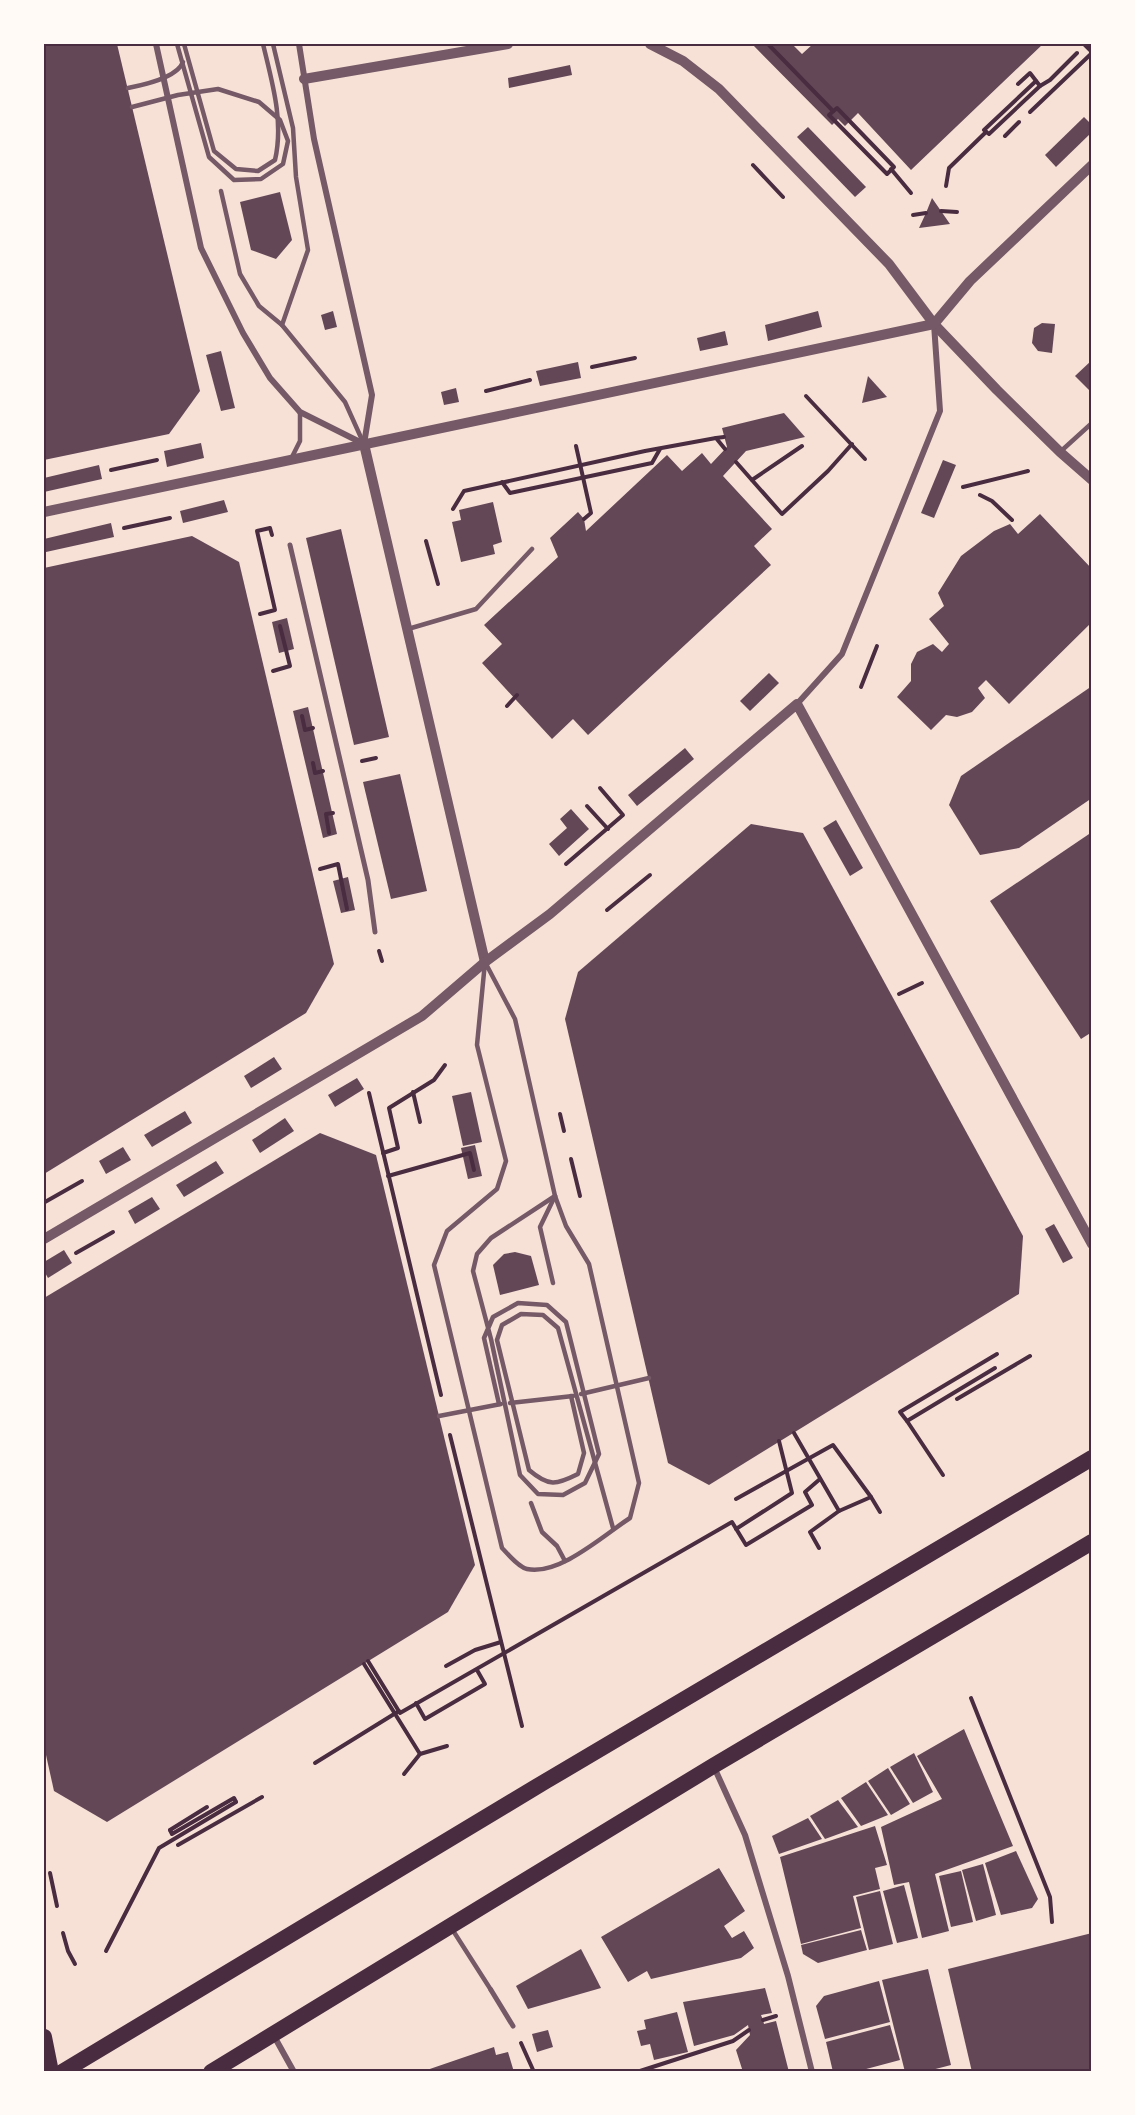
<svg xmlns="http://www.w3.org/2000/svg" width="1135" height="2115" font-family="Helvetica,sans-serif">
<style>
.building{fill:#644757}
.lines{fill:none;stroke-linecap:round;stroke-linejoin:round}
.path{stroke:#4a2c40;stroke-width:4}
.service{stroke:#755966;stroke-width:4.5}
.pedestrian{stroke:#755966;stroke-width:5}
.minor{stroke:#755966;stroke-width:6}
.tertiary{stroke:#755966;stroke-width:10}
.trunk{stroke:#4a2c40;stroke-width:16}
.neatline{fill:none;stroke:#4a2c40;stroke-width:2}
</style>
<rect width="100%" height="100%" fill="#f7e1d7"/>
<g class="building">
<polygon points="44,44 117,44 200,391 169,434 44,460"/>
<polygon points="752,44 792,44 802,54 813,44 1043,44 911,170 858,113 845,126 838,119 832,125"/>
<polygon points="570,65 572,75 509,88 508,78"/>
<polygon points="1084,117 1092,125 1092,132 1056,167 1045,155"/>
<polygon points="808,127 866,187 855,197 797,137"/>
<polygon points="280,192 292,240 276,259 251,250 240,202"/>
<polygon points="932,198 950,224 919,228 926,213"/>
<polygon points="333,311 337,327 325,330 321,315"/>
<polygon points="818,311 822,327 768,341 765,325"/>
<polygon points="1042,323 1055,324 1052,353 1038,351 1032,343 1034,328"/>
<polygon points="725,331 728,345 700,351 697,338"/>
<polygon points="221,351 235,408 221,411 206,355"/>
<polygon points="1092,360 1092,393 1075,376"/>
<polygon points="578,362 581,378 540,386 536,371"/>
<polygon points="868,376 887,397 862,403"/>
<polygon points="456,388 459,402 444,405 441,392"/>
<polygon points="784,413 805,437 746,451 723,476 772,529 754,546 771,565 588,735 573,719 552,739 482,663 502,644 484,625 558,557 550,538 578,512 584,519 586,531 667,455 682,471 702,453 711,464 727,447 722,428"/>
<polygon points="201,443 204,458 167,467 164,451"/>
<polygon points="943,460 956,465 934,518 921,513"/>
<polygon points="99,465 102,479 44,492 44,478"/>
<polygon points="224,500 228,512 183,523 180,511"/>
<polygon points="493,502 502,542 493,545 495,554 461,562 452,522 461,520 459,510"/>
<polygon points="1040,514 1092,569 1092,622 1009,704 986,680 978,688 985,698 972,712 957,717 946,715 931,730 897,697 911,681 911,664 917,652 933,644 942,652 949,644 929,619 944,606 938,593 961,556 994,531 1010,524 1018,534"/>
<polygon points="111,523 114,537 46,552 44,539"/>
<polygon points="341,529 389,737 354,745 306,538"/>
<polygon points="192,536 239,562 334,964 306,1013 44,1174 44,568"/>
<polygon points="287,618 294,649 279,653 272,622"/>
<polygon points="769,673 779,683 750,711 740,701"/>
<polygon points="1092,686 1092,798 1019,848 980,855 949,805 961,776"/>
<polygon points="308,707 337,834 323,838 293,711"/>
<polygon points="685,748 694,759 637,806 628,795"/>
<polygon points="400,774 427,891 391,899 363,782"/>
<polygon points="571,809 589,829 559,856 549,844 567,828 560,819"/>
<polygon points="836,820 863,868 850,876 823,828"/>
<polygon points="751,824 803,833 1023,1236 1019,1294 709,1485 668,1463 565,1019 578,972"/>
<polygon points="1092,832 1092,1032 1081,1039 990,901"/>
<polygon points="348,877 355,910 341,913 333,881"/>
<polygon points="274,1057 282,1069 251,1088 244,1076"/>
<polygon points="357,1078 364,1089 335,1107 328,1095"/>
<polygon points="471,1092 482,1142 463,1146 452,1096"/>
<polygon points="185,1111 192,1123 152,1147 144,1135"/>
<polygon points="285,1118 294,1131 260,1153 252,1140"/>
<polygon points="320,1133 376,1155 475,1565 448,1612 107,1822 54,1791 44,1746 44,1298"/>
<polygon points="475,1145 482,1176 468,1179 461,1148"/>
<polygon points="123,1147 131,1160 106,1174 99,1161"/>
<polygon points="216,1161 224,1173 184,1197 176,1185"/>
<polygon points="152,1197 160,1209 135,1224 128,1211"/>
<polygon points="1054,1224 1073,1258 1063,1263 1045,1229"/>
<polygon points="64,1250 72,1263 48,1278 44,1271 44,1262"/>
<polygon points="515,1252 531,1256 539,1285 500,1295 493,1265 504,1254"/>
<polygon points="964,1729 1013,1846 935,1874 949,1931 922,1938 909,1882 894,1885 881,1827 942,1799 917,1756"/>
<polygon points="914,1753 933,1792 913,1803 890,1767"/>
<polygon points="888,1768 910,1804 891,1815 868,1781"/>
<polygon points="866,1782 888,1815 861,1826 841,1798"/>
<polygon points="838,1800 858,1827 825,1839 810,1816"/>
<polygon points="808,1818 822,1839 779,1854 772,1836"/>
<polygon points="875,1826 887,1865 875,1868 880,1889 853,1896 861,1928 801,1944 780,1857"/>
<polygon points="1016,1851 1038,1899 1032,1908 1001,1915 985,1863"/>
<polygon points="983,1864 996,1915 976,1921 962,1870"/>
<polygon points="719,1868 745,1911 724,1926 732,1938 744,1931 754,1948 741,1958 651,1979 647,1971 628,1982 601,1937"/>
<polygon points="961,1871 973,1922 951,1927 939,1876"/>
<polygon points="904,1885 918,1938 897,1943 883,1891"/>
<polygon points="880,1891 893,1944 869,1950 856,1897"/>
<polygon points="861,1930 867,1950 818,1963 803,1954 801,1945"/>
<polygon points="1092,1933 1092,2072 972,2072 948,1969"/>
<polygon points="581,1949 601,1988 528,2009 516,1986"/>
<polygon points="928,1969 951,2065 924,2072 905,2072 882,1980"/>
<polygon points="879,1981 890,2022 825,2039 816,2006 824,1996"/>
<polygon points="765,1988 772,2013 761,2015 763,2020 764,2024 776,2021 789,2072 743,2072 736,2050 750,2035 748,2025 734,2035 694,2046 683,2002"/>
<polygon points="677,2012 688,2052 654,2060 650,2044 641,2046 637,2031 646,2029 644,2020"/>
<polygon points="890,2025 900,2060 855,2072 833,2072 826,2042"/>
<polygon points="548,2030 553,2047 537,2052 532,2034"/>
<polygon points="494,2047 496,2055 508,2052 514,2072 421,2072"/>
</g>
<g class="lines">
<g class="path">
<polyline points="768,44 833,111"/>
<polyline points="1084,44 1092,52"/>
<polyline points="1036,81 984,130 989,134 1040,86"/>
<polyline points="1018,84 1030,73 1040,86 1050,80 1077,53"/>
<polygon points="837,108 894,167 887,174 829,115"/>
<polyline points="1030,112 1092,53"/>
<polyline points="1005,136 1019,122"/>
<polyline points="753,165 783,197"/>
<polyline points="891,169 911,193"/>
<polyline points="946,186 949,168 986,132"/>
<polyline points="941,211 957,212"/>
<polyline points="913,215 926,213"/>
<polyline points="592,367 635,358"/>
<polyline points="486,391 530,380"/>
<polyline points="806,396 865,459"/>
<polyline points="716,438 724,437"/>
<polyline points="576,446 591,513 584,519"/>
<polyline points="736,462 782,514 828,471 852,444"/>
<polyline points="111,470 157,460"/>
<polyline points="752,480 802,446"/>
<polyline points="502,482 510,493 652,463 660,449"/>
<polyline points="963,487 1028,471"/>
<polyline points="980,495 992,501 1012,520"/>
<polyline points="453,509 464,491 645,451 716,438 725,449"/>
<polyline points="124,528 170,518"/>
<polyline points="426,541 438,584"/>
<polyline points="260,614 275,610 257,531 270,528 272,535"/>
<polyline points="273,671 290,666 280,626"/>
<polyline points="861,687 877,646"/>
<polyline points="507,706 517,695"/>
<polyline points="302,716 305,730 313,728"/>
<polyline points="362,761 376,758"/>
<polyline points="313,763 315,773 323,771"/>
<polyline points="587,806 608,829"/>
<polyline points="329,833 326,814 333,813"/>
<polyline points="566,864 623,815 600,788"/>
<polyline points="320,869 338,864 347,909"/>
<polyline points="607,910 650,875"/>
<polyline points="379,951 382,961"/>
<polyline points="899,994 922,983"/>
<polyline points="413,1092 420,1122"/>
<polyline points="369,1093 441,1395"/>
<polyline points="560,1114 564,1131"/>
<polyline points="383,1153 398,1148 389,1108 434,1080 445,1065"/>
<polyline points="571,1159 580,1196"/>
<polyline points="388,1176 470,1153 474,1170"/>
<polyline points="45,1202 82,1181"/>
<polyline points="76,1253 113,1232"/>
<polyline points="957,1399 1030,1356"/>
<polyline points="907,1421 900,1412 997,1354"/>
<polyline points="794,1433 839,1511"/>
<polyline points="450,1435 522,1726"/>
<polyline points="943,1475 907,1421 995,1368"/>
<polyline points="871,1497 880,1512"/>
<polyline points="736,1499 833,1445 871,1497 839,1511 810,1532 819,1548"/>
<polyline points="736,1529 792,1493 779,1441"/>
<polyline points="368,1661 400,1713 732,1522 746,1545 812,1505 805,1492 820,1479"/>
<polyline points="364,1664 420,1754"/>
<polyline points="446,1666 475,1650 501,1642"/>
<polyline points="971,1698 1050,1897 1052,1922"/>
<polyline points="416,1703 425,1719 485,1684 477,1670"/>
<polyline points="315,1763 399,1711"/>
<polyline points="404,1774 420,1754 447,1746"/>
<polyline points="170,1830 172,1834 234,1798 236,1802"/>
<polyline points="170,1830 207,1807"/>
<polyline points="178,1845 262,1797"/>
<polyline points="50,1873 57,1906"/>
<polyline points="63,1933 68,1951 75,1964"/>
<polyline points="106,1951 159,1848 236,1802"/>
<polyline points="763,2020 776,2016"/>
<polyline points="521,2043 534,2072"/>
<polyline points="637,2072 733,2041 749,2030"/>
</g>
<g class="service">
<path d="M184 44 214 151 236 169 258 171 275 160C284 121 272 82 263 44"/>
<polyline points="273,44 293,128 296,177 308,250 282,325 345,402 363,442"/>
<path d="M128 88C143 85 177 78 183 62"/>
<polyline points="132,107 178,95 218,89 259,102 280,120 288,141 283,164 261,179 234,180 209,157 177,44"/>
<polyline points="221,191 240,274 259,306 282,325"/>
<polyline points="1060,452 1092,423"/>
<polyline points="291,459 300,441 300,412"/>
<polyline points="408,629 476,609 532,549"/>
<path d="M485 962 515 1019 555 1196 566 1226 589 1264 639 1483 630 1518C604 1535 559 1576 527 1569 518 1567 508 1554 502 1548L434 1265 447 1231 497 1189 506 1161 477 1045Z"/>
<polyline points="553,1283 540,1227 555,1196"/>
<polyline points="581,1394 649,1378"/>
<path d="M571 1396 584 1453 578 1474C556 1485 549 1487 529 1470L497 1340 502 1325 521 1314 543 1315 558 1328 613 1528"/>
<polyline points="510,1403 573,1396"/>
<polyline points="499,1404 484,1338 493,1317 518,1303 547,1305 566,1322 599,1454 585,1483 563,1495 538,1494 520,1475 491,1339 473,1271 477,1254 491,1238 555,1196"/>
<polyline points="439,1416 501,1404"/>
<polyline points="531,1503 542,1532 557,1546 565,1561"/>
<polyline points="452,1929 491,1990"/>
</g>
<g class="pedestrian">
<polyline points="290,545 368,880 375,932"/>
<polyline points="491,1990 513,2026"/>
</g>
<g class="minor">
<polyline points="156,44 201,248 243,333 270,378 300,412 364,444 372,395 314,139 299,44"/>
<polyline points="797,704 842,654 940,411 934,324"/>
<polyline points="714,1767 745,1835 788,1976 812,2072"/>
<polyline points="274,2036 294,2072"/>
</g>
<g class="tertiary">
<polyline points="650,44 683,61 719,89 889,264 934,324 997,390 1060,452 1092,480"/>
<polyline points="304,79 508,44"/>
<polyline points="364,444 485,962"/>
<polyline points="44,512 934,324 970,281 1092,165"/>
<polyline points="44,1239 422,1016 485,962 550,914 797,704 1092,1244"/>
</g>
<g class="trunk">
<polyline points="44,2037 51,2072"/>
<polyline points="62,2072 546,1781 1092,1458"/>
<polyline points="211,2072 713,1766 1092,1542"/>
</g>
</g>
<rect width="1135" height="2115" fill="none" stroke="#fffaf5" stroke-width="90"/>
<rect x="45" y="45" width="1045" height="2025" class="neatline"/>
</svg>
